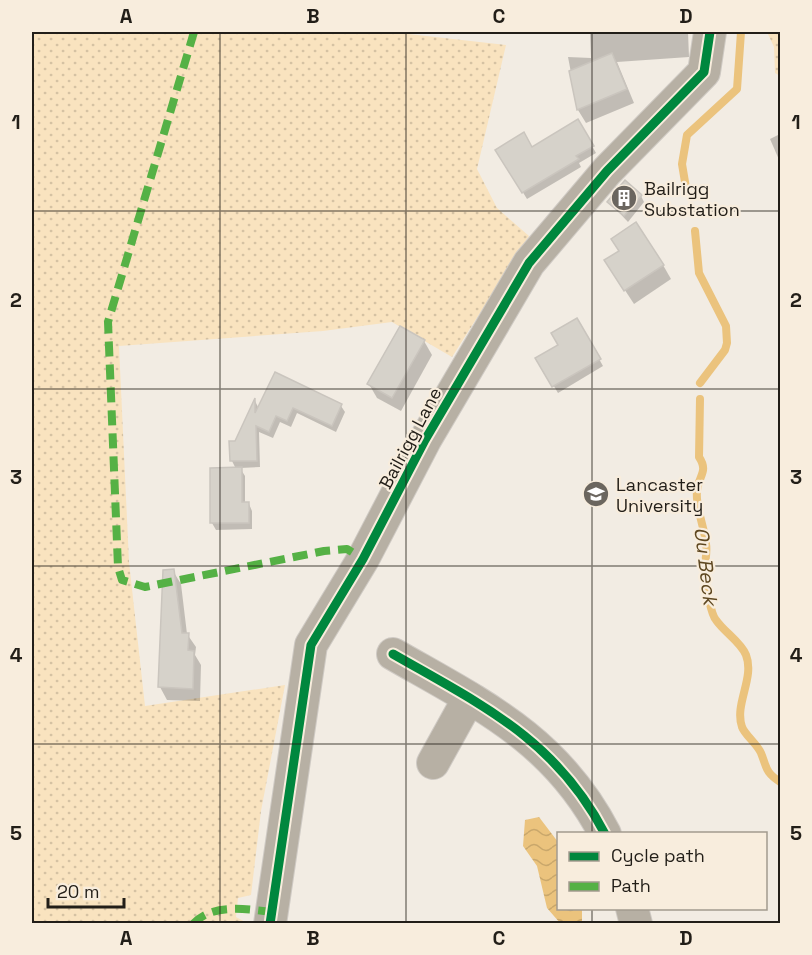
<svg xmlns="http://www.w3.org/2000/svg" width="812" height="955" font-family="'Space Grotesk',sans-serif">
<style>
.grass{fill:url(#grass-dots)}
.water{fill:url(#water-waves)}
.shadow{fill:#0003}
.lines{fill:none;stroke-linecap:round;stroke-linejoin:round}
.stream{stroke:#ebc37d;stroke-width:8}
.building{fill:#d6d2ca;stroke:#cac5be;stroke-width:1.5}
.minor-casing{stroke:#cfcac4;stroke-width:34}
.minor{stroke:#b7b0a4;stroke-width:32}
.quiet{stroke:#55b145;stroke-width:8;stroke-dasharray:15 8;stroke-linecap:butt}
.cycleway-casing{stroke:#f8eddd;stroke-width:13}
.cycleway{stroke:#00873e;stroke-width:9}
.grid{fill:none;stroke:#221e18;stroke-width:1.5;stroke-opacity:0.55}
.labels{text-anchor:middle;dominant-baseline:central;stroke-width:4.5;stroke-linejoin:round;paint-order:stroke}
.poi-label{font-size:18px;fill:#221e18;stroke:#f8eddd;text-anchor:start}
.street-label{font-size:18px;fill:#221e18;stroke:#f8eddd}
.water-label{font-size:20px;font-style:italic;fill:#5e4720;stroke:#f8eddd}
.neatline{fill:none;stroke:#221e18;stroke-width:2}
.grid-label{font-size:20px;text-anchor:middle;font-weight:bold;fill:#221e18}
</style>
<defs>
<pattern id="grass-dots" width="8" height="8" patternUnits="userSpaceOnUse" patternTransform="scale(1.5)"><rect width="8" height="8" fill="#f9e3bf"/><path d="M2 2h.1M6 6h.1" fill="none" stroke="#d5c2a3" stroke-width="1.8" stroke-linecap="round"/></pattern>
<pattern id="water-waves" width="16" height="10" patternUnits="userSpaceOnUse" patternTransform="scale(1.5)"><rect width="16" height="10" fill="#ebc37d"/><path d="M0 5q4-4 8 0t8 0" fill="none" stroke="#c9a76b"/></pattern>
</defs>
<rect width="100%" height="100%" fill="#f2ece3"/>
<g class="grass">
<polygon points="32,32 391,32 506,45 477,169 497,208 529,236 452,357 392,322 323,331 119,346 129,562 145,706 285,685 261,811 251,895 238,898 236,917 247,923 32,923"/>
<polygon points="767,32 780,32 780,76 775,73 774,47"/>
</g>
<polygon class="water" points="539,817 558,842 558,908 582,909 582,923 560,923 547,908 537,866 523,846 525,820"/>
<g class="shadow">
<polygon points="590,32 688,32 689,57 617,62 634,103 586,123 578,110 568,57 591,58"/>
<polygon points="578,121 596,153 579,163 581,167 527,199 497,150 532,149"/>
<polygon points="780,134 780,162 770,139"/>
<polygon points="641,196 644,202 628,222 609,202"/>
<polygon points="620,252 663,265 671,279 634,304 615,275"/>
<polygon points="577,320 603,366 558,393 537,358 560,345"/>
<polygon points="424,341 432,355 401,411 377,398 369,384"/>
<polygon points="275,374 341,406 345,412 336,432 297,413 291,427 280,422 273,438 259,432 260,467 240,468 245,476 245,504 249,504 252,511 252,529 216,530 212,523 211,469 236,469 232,461 231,442 236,442 255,401 259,409"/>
<polygon points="173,571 181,584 187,634 196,647 195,655 201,665 200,701 167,700 160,687"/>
</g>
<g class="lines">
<g class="stream">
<polyline points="686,188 682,164 687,135 737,89 741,32"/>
<polyline points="695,231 699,273 726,326 727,343 725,350 700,383"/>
<path d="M700 399 699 457C709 472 698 476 697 491 695 506 705 529 706 544 708 555 703 566 705 576 706 586 711 615 716 620 724 632 741 642 746 655 755 678 734 704 742 727 745 735 757 744 761 753 767 768 765 772 780 782"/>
</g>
</g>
<g class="building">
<polygon points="612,53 627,89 577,110 569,71"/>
<polygon points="578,119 594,146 576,156 579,159 522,193 495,150 524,132 532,147"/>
<polygon points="625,180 642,195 624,216 607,202"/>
<polygon points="636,222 664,265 624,291 604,260 619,251 611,239"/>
<polygon points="577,318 601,359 552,387 535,358 558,345 551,333"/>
<polygon points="400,326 425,340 392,398 367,384"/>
<polygon points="275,372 342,404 332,426 293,408 287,421 276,416 269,432 256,426 257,461 230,461 229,441 235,441 255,398 255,413"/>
<polygon points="242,467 242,502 249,502 249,523 210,523 210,468"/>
<polygon points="174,569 182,633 189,633 188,650 194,651 193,689 158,687 163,570"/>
</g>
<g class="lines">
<g class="minor-casing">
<g id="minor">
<path d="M393 654C480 704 556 739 605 834"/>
<polyline points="433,763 469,698"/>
<polyline points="632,908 636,924"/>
<polyline points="270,924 311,645 363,559 425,440 529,263 607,171 704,72 710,32"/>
</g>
</g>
<use href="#minor" class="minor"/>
<g class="quiet">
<polyline points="194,32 108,322 118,567 122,580 145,587 324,551 347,549 363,559"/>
<path d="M193 924C212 903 246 909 272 912"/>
</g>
<g class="cycleway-casing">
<g id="cycleway">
<path d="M393 654C480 704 556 739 605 834"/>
<polyline points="270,924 311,645 363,559 425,440 529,263 607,171 704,72 710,32"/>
</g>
</g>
<use href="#cycleway" class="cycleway"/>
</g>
<path class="grid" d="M220 32V924M406 32V924M592 32V834M32 211H780M32 389H780M32 566H780M32 744H780M592 908V924"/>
<defs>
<g id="building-disc" transform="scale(1.35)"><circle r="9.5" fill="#6b665f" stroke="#f8eddd"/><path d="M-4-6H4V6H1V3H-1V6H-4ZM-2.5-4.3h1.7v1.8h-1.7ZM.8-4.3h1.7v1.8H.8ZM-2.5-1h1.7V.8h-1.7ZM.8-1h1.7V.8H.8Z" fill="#fff"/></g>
<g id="university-disc" transform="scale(1.35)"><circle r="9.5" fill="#6b665f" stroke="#f8eddd"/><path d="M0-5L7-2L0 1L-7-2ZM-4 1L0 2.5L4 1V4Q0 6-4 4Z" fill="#fff"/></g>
</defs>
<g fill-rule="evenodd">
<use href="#building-disc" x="624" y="198"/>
<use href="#university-disc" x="596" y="494"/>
</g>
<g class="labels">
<g class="poi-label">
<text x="644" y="188">Bailrigg<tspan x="644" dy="21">Substation</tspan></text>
<text x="616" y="484">Lancaster<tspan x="616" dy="21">University</tspan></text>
</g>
<g class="street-label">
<text transform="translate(410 438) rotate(-62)">Bailrigg Lane</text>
</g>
<g class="water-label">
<text transform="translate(706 566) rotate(83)">Ou Beck</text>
</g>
</g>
<rect width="812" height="955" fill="none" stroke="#f8eddd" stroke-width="66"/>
<rect x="557" y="832" width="210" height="78" fill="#f8eddd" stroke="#a29a8e" stroke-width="1.5"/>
<rect x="569" y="852" width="30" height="9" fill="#00873e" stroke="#a29a8e" stroke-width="1.5"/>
<text x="611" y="862" font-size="18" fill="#221e18">Cycle path</text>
<rect x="569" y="882" width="30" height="9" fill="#55b145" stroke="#a29a8e" stroke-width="1.5"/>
<text x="611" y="892" font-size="18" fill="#221e18">Path</text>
<path d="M48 898v9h76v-9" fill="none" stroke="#221e18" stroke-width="3"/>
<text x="57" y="898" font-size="18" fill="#221e18" stroke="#f8eddd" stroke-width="4.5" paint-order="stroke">20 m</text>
<rect x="33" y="33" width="746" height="889" class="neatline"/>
<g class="grid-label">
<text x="126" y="23">A</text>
<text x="313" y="23">B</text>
<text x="499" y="23">C</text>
<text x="686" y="23">D</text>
<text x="16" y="129">1</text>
<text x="796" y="129">1</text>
<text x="16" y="307">2</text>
<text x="796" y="307">2</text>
<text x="16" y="484">3</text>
<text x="796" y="484">3</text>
<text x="16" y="662">4</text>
<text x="796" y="662">4</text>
<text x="16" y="840">5</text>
<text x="796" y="840">5</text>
<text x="126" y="945">A</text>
<text x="313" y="945">B</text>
<text x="499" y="945">C</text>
<text x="686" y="945">D</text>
</g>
</svg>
